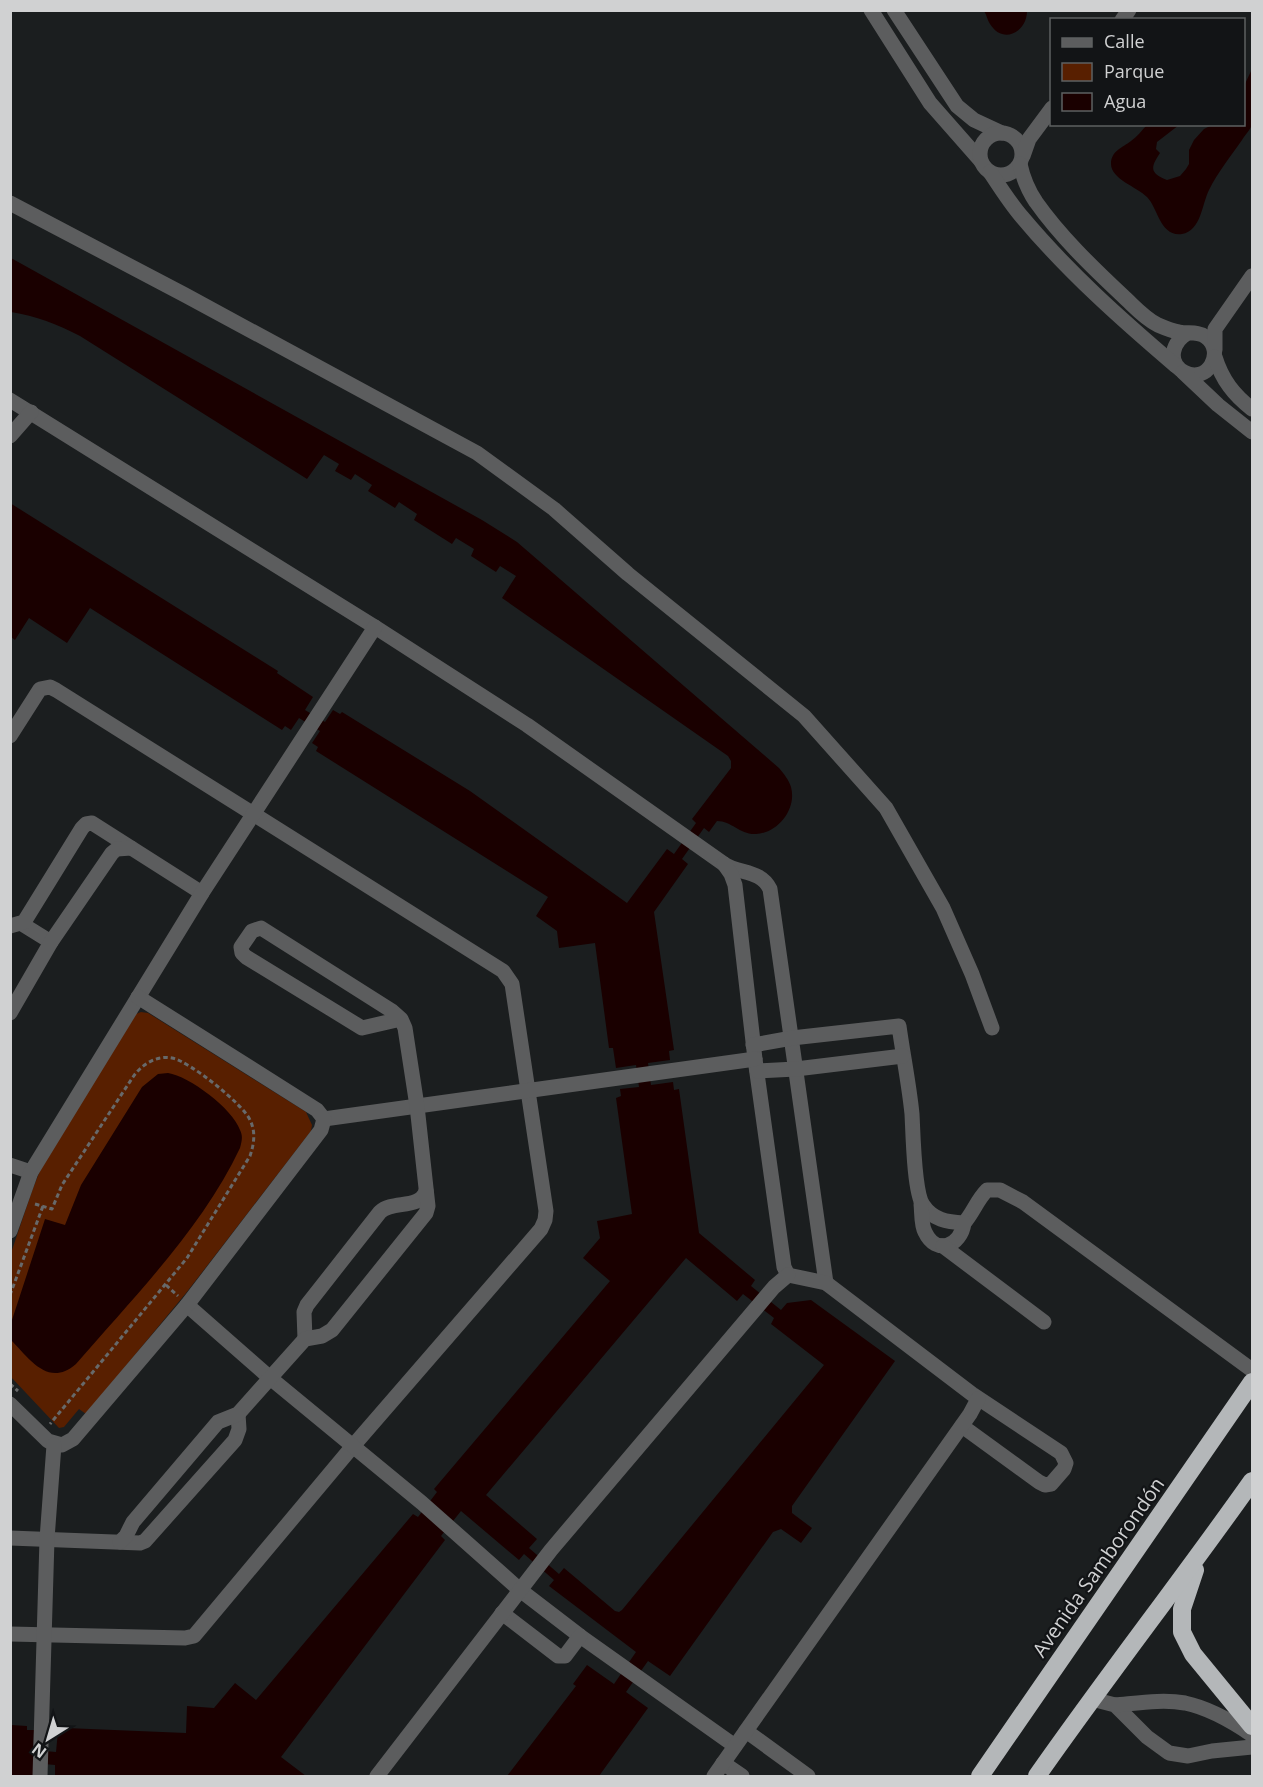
<svg xmlns="http://www.w3.org/2000/svg" width="1263" height="1787" font-family="'Open Sans',sans-serif">
<style>
.green{fill:#581f00}
.water{fill:#1a0000;fill-rule:evenodd}
.lines{fill:none;stroke-linecap:round;stroke-linejoin:round}
.path{stroke:#67696a;stroke-width:3;stroke-dasharray:4.5 3;stroke-linecap:butt}
.minor{stroke:#5c5d5e;stroke-width:15}
.highway{stroke:#b4b7b9;stroke-width:18}
.labels{text-anchor:middle;dominant-baseline:central;stroke-width:4.5;stroke-linejoin:round;paint-order:stroke}
.street-label{font-size:20px;fill:#d0d1d2;stroke:#121416}
</style>
<rect width="100%" height="100%" fill="#1b1e1f"/>
<polygon class="green" points="141,1012 148,1013 306,1112 312,1125 311,1131 186,1293 86,1414 79,1409 64,1427 59,1428 11,1377 11,1253 32,1191 45,1158 136,1014"/>
<g class="water">
<path d="M984 11H1027C1027 32 1003 45 990 24 987 20 987 15 984 11Z"/>
<path d="M1252 69C1253 80 1255 116 1252 124 1251 129 1245 135 1242 140 1231 156 1218 172 1209 190 1202 204 1201 231 1182 234 1160 237 1158 208 1147 197 1137 187 1111 179 1111 164 1111 151 1122 148 1131 141 1137 137 1142 130 1147 125H1179L1157 142 1156 149 1160 153C1150 168 1150 173 1167 180L1180 176 1186 169 1189 164V150L1194 140 1204 129 1212 125 1244 124V86Z"/>
<path d="M11 258 482 520 517 542 779 768C784 774 789 780 791 787 797 809 778 833 756 834 740 835 732 821 717 821L709 832 704 828 682 859 688 864 654 912 674 1050 669 1051 670 1060 648 1063 651 1085 673 1082 674 1090 679 1089 699 1233 755 1280 751 1286 781 1310 787 1303 811 1300 895 1361 792 1506V1513L812 1528 801 1543 781 1529 773 1532 670 1676 648 1661 626 1692 648 1708 599 1776H507L576 1686 573 1684 587 1665 614 1684 636 1652 549 1586 554 1580 524 1554 519 1560 461 1511 441 1536 445 1540 281 1757 306 1776H55V1765L33 1763V1776H11V1725L27 1726V1730H34L33 1750 56 1752 58 1731H65L66 1728 186 1733 187 1706 214 1708 235 1683 256 1700 413 1514 418 1517 437 1492 434 1489 610 1281 583 1258 600 1238 597 1221 632 1214 616 1098 621 1096 620 1089 639 1087 636 1065 616 1068 613 1048H609L595 943 559 948 557 931 536 916 548 897 316 751 318 747 312 743 320 731 299 718 291 730 285 726 282 730 90 608 67 643 29 618 15 640 11 637 10 503 278 671 277 673 313 697 305 710 325 722 333 710 340 714 342 712 470 791 627 903 667 849 674 854 696 823 692 819 731 768V761L728 756 502 598 516 576 500 566 496 572 471 556 474 549 456 538 452 544 414 520 417 514 399 502 395 508 368 491 372 485 355 474 351 480 335 471 339 464 324 455 307 479 80 336C57 324 36 316 11 312ZM686 1258 737 1301 743 1294 774 1318 771 1324 824 1365 622 1610 619 1612 615 1611 564 1568 559 1574 529 1548 537 1539 486 1495Z"/>
<path d="M168 1073C189 1076 233 1109 240 1130 243 1136 242 1141 240 1148 203 1227 133 1298 76 1364 48 1388 30 1359 10 1339L11 1323 45 1219 65 1225 81 1185 142 1087 158 1074Z"/>
</g>
<g class="lines">
<g class="path">
<path d="M35 1204 52 1209 62 1185 133 1077C141 1065 156 1055 172 1058 189 1061 243 1104 250 1120 256 1132 254 1144 250 1156L187 1258 50 1424"/>
<polyline points="166,1285 178,1296"/>
<polyline points="10,1295 43,1206"/>
<polyline points="10,1384 18,1391"/>
</g>
<g class="minor">
<polyline points="871,10 930,103 981,161"/>
<polyline points="894,10 957,106 974,120 1002,133"/>
<polyline points="1122,20 1129,10"/>
<circle cx="1001" cy="154" r="21"/>
<polyline points="1023,156 1029,139 1052,108"/>
<path d="M1020 164C1023 178 1028 190 1036 202 1060 236 1092 267 1123 296 1134 306 1144 318 1158 325 1165 328 1172 331 1179 332 1188 334 1198 331 1206 337 1226 352 1207 385 1184 372 1166 362 1173 341 1188 333"/>
<path d="M990 172C1000 187 1010 203 1022 217 1068 272 1122 320 1176 366"/>
<polyline points="10,203 185,295 477,453 554,509 628,574 804,716 886,808 943,908 972,974 992,1028"/>
<polyline points="1215,350 1215,329 1252,276"/>
<path d="M1215 357C1222 380 1234 395 1252 409"/>
<polyline points="1183,372 1218,405 1252,432"/>
<path d="M10 400 375 627 527 725 724 864C740 874 761 870 770 889L826 1283"/>
<polyline points="10,436 31,412"/>
<polyline points="10,736 40,689 50,687 56,690 503,971 512,984 546,1211 545,1220 541,1229 353,1446 194,1636 185,1638 10,1634"/>
<polyline points="724,864 731,874 735,885 755,1059 784,1267 788,1275"/>
<polyline points="22,924 51,942"/>
<polyline points="10,926 24,922 82,828 86,824 92,823 202,893"/>
<polyline points="10,1013 51,942 112,853 117,849 131,848"/>
<path d="M753 1045 792 1038 899 1026C903 1055 909 1084 912 1114 913 1132 914 1192 923 1205 933 1220 947 1222 964 1223 973 1213 977 1200 987 1190H1000L1023 1202 1252 1370"/>
<polyline points="757,1071 796,1069 903,1056"/>
<polyline points="324,1119 755,1059"/>
<polyline points="10,1165 31,1172"/>
<path d="M921 1204C922 1212 921 1225 925 1232 936 1256 961 1246 964 1223"/>
<polyline points="10,1231 31,1172 202,893 375,627"/>
<polyline points="943,1246 1044,1322"/>
<polyline points="788,1275 826,1283 972,1394 1061,1453 1066,1463 1064,1469 1051,1484 1045,1485 1039,1482 962,1426"/>
<polyline points="187,1305 269,1377 422,1503 520,1590 580,1636 735,1746"/>
<path d="M305 1339 304 1312 307 1305 380 1212C393 1200 419 1210 426 1191"/>
<polyline points="10,1404 48,1441 62,1445 73,1439 187,1305 321,1130 324,1119 317,1110 138,997"/>
<polyline points="10,1538 140,1543 145,1541 235,1440 239,1429 238,1414"/>
<polyline points="120,1542 126,1536 133,1522 218,1422 238,1414 305,1339 322,1336 332,1330 426,1213 428,1206 417,1106 405,1028 401,1019 392,1011 261,928 252,931 241,947 242,953 246,957 362,1028 401,1019"/>
<polyline points="502,1613 558,1656 565,1656 580,1636"/>
<polyline points="1092,1699 1115,1705 1147,1737 1169,1753 1188,1756 1212,1751 1252,1747"/>
<path d="M1115 1705C1138 1703 1163 1699 1185 1703 1209 1708 1233 1722 1252 1735"/>
<polyline points="746,1731 808,1776"/>
<polyline points="723,1763 742,1776"/>
<polyline points="40,1776 47,1539 54,1445"/>
<polyline points="377,1776 551,1550 774,1287 788,1275"/>
<polyline points="714,1776 970,1414 978,1399"/>
</g>
<g class="highway">
<polyline points="1195,1570 1182,1609 1182,1632 1193,1654 1252,1726"/>
<polyline points="980,1776 1252,1382"/>
<path d="M1037 1776C1107 1676 1182 1580 1252 1481"/>
</g>
</g>
<g class="labels">
<g class="street-label">
<text transform="translate(1098 1567) rotate(-55)">Avenida Samborondón</text>
</g>
</g>
<rect width="1263" height="1787" fill="none" stroke="#d0d1d2" stroke-width="24"/>
<rect x="1050" y="18" width="195" height="108" fill="#121416" stroke="#5e6061" stroke-width="1.5"/>
<rect x="1062" y="38" width="30" height="9" fill="#5c5d5e" stroke="#5e6061" stroke-width="1.5"/>
<text x="1104" y="48" font-size="18" fill="#d0d1d2">Calle</text>
<rect x="1062" y="63" width="30" height="18" fill="#581f00" stroke="#5e6061" stroke-width="1.5"/>
<text x="1104" y="78" font-size="18" fill="#d0d1d2">Parque</text>
<rect x="1062" y="93" width="30" height="18" fill="#1a0000" stroke="#5e6061" stroke-width="1.5"/>
<text x="1104" y="108" font-size="18" fill="#d0d1d2">Agua</text>
<g transform="translate(48 1739) rotate(217)" stroke="#121416" stroke-width="4.5" paint-order="stroke">
<path d="M0-4.5L10 22L0 15L-10 22Z" fill="#d0d1d2"/>
<text y="-9" font-size="16" font-weight="bold" text-anchor="middle" fill="#d0d1d2">N</text>
</g>
</svg>
